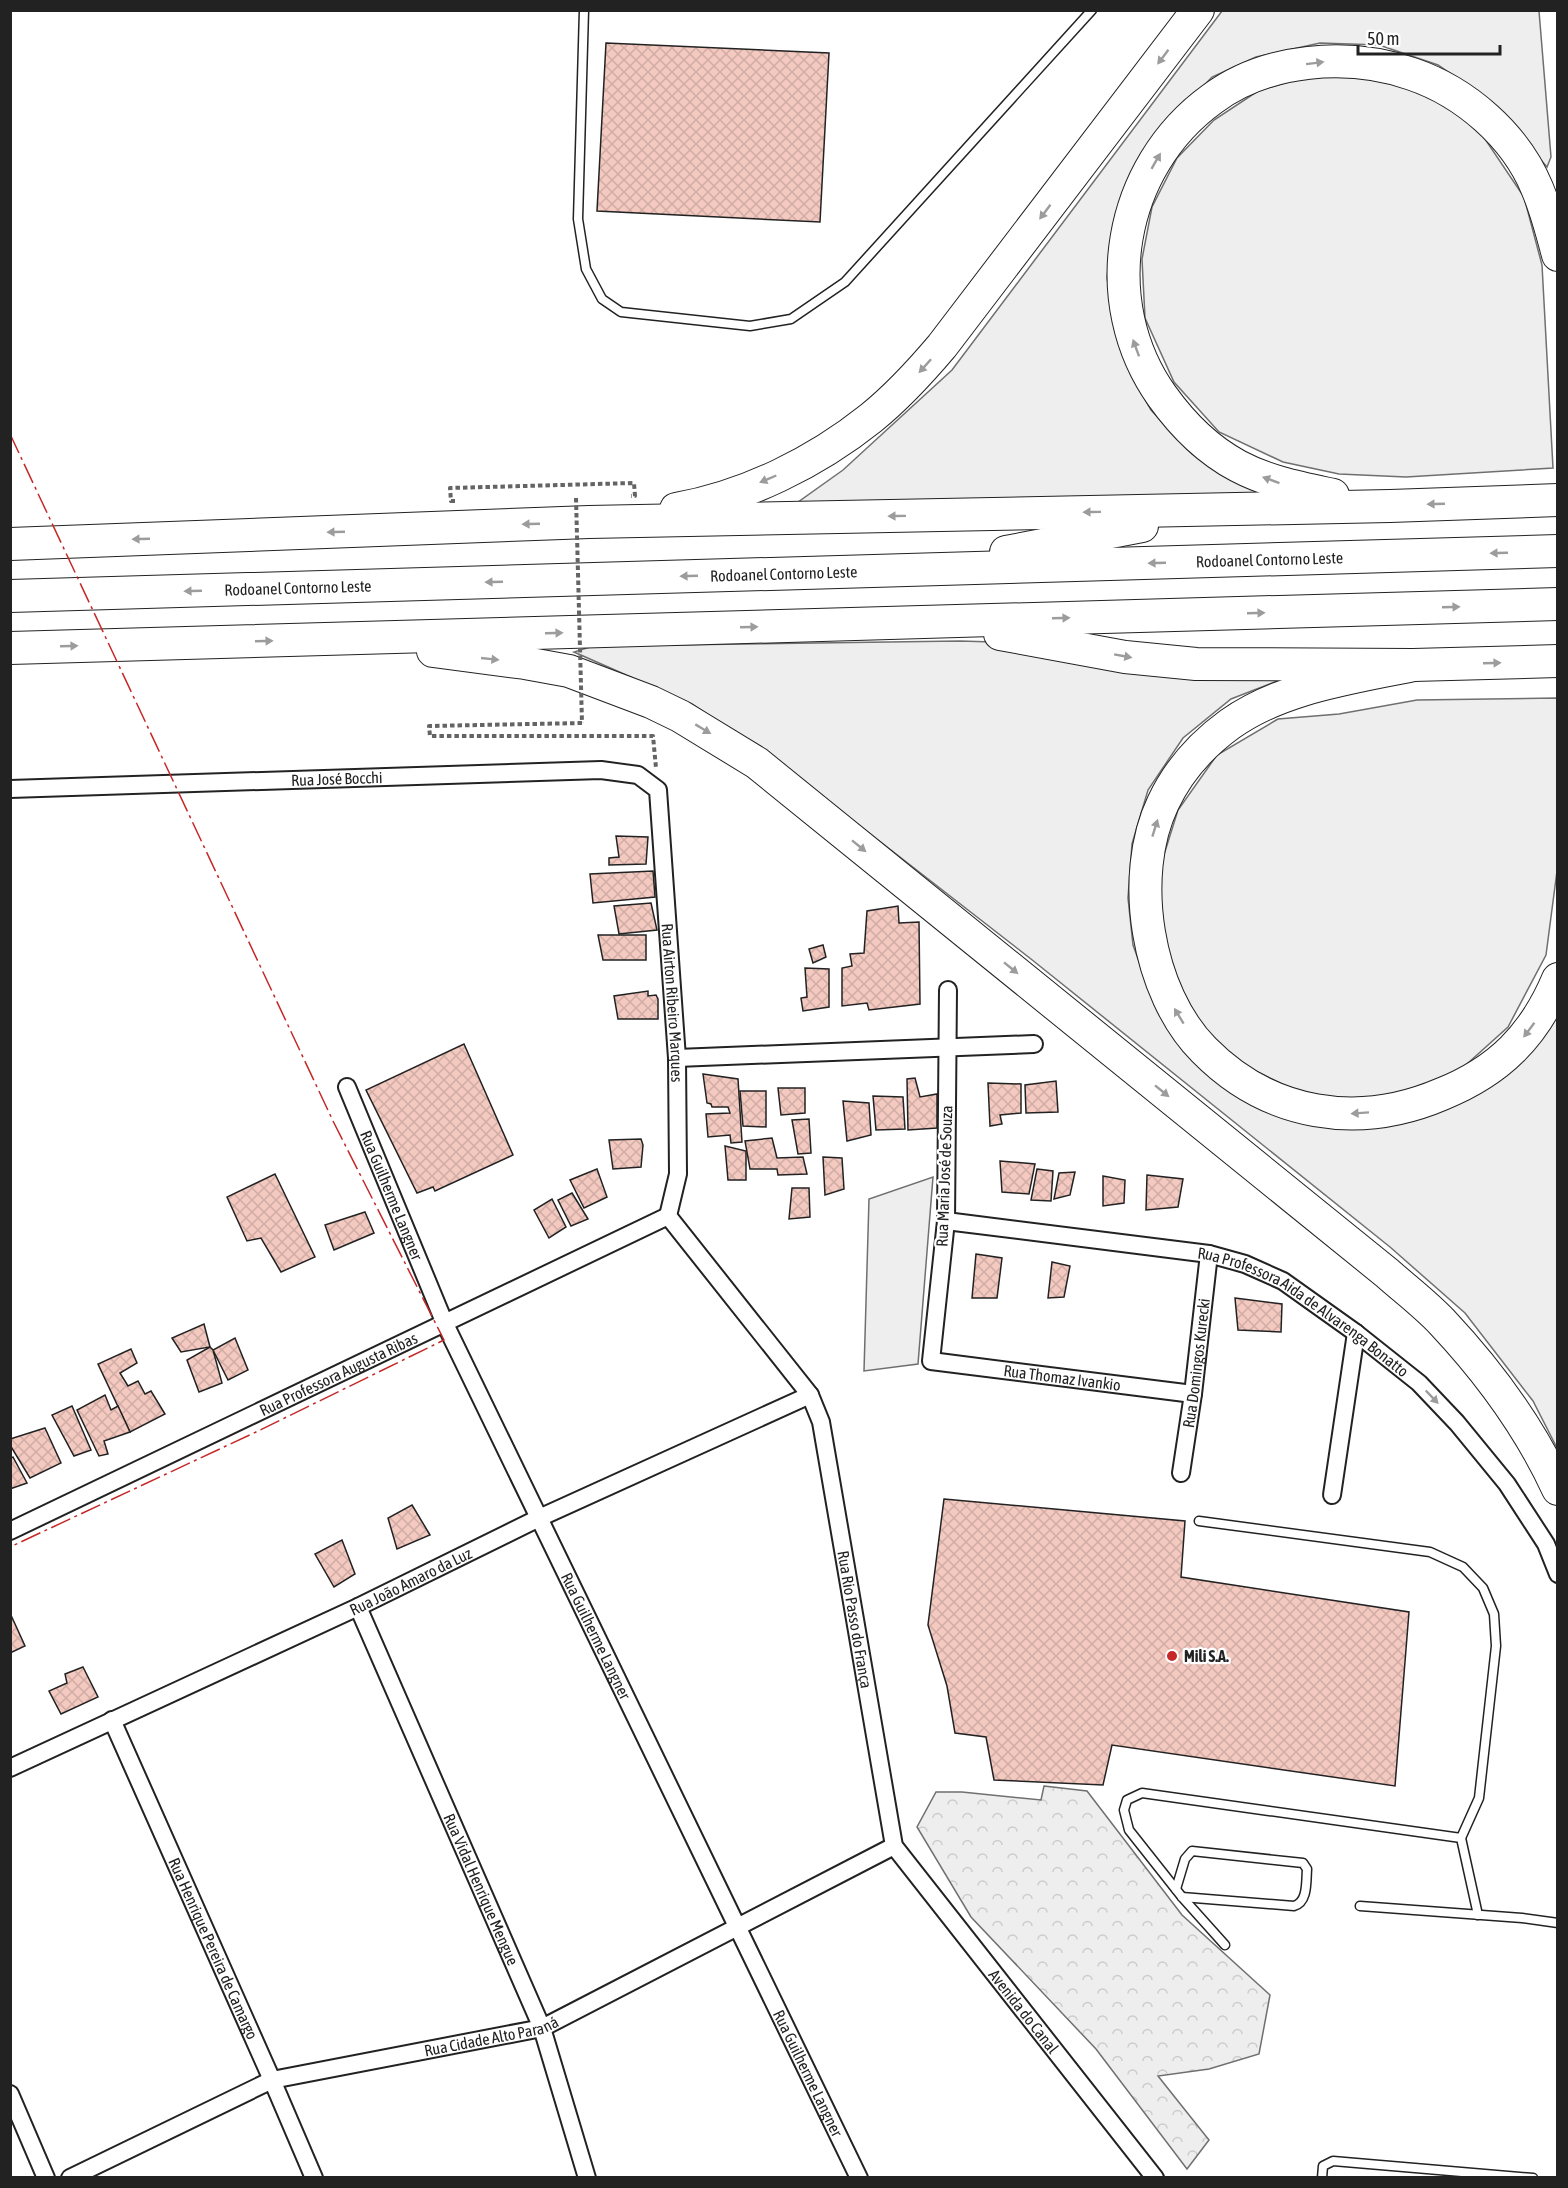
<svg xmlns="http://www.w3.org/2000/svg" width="1568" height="2188" font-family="'Asap Condensed',sans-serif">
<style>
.green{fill:#eee;stroke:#6f6f6f;stroke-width:1.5}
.forest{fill:url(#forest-crowns);stroke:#6f6f6f;stroke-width:1.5}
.building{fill:url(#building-cross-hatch);stroke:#222;stroke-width:1.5}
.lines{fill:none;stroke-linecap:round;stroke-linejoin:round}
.lane-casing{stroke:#222;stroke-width:11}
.street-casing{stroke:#222;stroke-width:20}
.highway-casing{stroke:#222;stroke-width:34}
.path{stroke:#646464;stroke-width:4;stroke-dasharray:4.5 3;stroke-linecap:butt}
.lane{stroke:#fff;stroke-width:8}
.street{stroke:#fff;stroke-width:16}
.highway{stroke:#fff;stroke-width:32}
.path-bridge{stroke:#646464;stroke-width:4;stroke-dasharray:4.5 3;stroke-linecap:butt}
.power{stroke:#c62828;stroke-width:1.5;stroke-dasharray:21 4.5 3 4.5;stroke-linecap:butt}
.oneway{fill:#9c9c9c}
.poi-dot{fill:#c62828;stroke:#fff;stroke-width:2}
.labels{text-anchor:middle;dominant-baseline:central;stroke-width:4.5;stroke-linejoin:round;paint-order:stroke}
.street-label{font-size:16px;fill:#222;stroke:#fff}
.poi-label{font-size:16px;font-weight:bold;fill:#222;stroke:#fff;text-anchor:start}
</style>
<defs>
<pattern id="forest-crowns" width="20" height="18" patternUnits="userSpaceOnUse" patternTransform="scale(1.5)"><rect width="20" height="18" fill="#eee"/><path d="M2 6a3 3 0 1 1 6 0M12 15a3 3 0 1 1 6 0" fill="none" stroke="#ccc"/></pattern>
<pattern id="building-cross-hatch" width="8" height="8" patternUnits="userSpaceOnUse" patternTransform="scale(1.5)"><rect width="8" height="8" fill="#f3c9c0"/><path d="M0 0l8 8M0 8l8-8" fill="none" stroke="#d0aca5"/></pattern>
</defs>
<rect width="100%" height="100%" fill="#fff"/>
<g class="green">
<polygon points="1222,11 1539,11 1551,157 1547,167 1492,102 1438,65 1379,45 1320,43 1256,57 1212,77 1162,129 1130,181 1112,230 1107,278 1114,322 1128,368 1151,410 1192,454 1227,477 1256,488 1262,496 794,505 843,470 952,370"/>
<polygon points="1325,71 1412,83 1479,130 1524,197 1542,265 1553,468 1406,477 1339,474 1283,462 1219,432 1174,382 1145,318 1142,259 1152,207 1177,158 1214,120 1258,91"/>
<polygon points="960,641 993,642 1295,674 1231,699 1183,738 1148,790 1132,844 1128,898 1133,945 1151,994 1202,1067 1400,1119 1557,1007 1557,1448 1533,1401 1465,1313 1390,1247 1031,959 770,756 692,704 574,652 593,646"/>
<polygon points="1557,698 1557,871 1546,955 1508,1027 1448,1081 1362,1103 1294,1090 1246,1066 1205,1033 1176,987 1160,936 1157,877 1178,810 1217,755 1278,719 1339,714 1417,700"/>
<polygon points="933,1177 918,1364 864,1371 869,1199"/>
</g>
<polygon class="forest" points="1044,1786 1087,1791 1182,1915 1270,1995 1259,2054 1209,2069 1158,2076 1209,2140 1187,2169 1096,2049 971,1917 917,1827 936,1792 962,1792 1041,1800"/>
<g class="building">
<polygon points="606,43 829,53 820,222 597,211"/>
<polygon points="616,836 648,837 646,864 609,865 609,858 619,857"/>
<polygon points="653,871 655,897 593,903 590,874"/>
<polygon points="651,903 657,930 619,934 614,906"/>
<polygon points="898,906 899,923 919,922 920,1004 869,1010 867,1003 842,1006 842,968 852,966 850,954 864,953 867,911"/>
<polygon points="598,935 646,935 646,960 603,960"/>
<polygon points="823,945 826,957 813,963 809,949"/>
<polygon points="805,968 829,969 829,1007 803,1011 801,998 807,997"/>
<polygon points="648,991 648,996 656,995 658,999 658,1019 618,1019 614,996"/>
<polygon points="464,1044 513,1155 435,1191 433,1187 417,1193 366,1090"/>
<polygon points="703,1074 738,1079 742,1142 731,1143 730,1135 708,1137 706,1114 730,1113 728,1107 712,1107 711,1104 707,1103"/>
<polygon points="915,1078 920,1097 937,1094 937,1128 908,1130 907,1079"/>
<polygon points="1056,1081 1058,1112 1026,1113 1025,1085"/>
<polygon points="988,1083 1021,1084 1021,1113 1000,1115 1002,1124 990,1126"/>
<polygon points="778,1088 805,1088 805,1113 781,1115"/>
<polygon points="740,1091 766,1091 766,1127 743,1126"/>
<polygon points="873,1096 903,1097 905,1129 876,1130"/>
<polygon points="843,1101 869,1103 871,1135 847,1141"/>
<polygon points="809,1119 811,1153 798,1154 792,1120"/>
<polygon points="772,1138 777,1158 803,1157 807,1174 778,1175 777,1169 750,1169 745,1141"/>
<polygon points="641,1139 643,1145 641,1167 613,1169 609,1140"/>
<polygon points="725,1146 746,1151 746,1180 728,1180"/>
<polygon points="823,1157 842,1158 844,1189 825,1195"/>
<polygon points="1000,1161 1035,1164 1029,1194 1002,1192"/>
<polygon points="597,1169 607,1197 584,1208 570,1180"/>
<polygon points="1037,1169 1053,1171 1051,1201 1031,1200"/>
<polygon points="1075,1172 1070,1195 1054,1199 1059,1173"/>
<polygon points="275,1174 315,1257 281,1272 261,1238 247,1241 227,1197"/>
<polygon points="1147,1175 1183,1179 1178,1207 1146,1210"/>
<polygon points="1103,1176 1125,1180 1124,1203 1103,1206"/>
<polygon points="792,1188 809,1188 810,1217 789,1219"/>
<polygon points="572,1193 588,1219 571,1226 558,1200"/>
<polygon points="552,1199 566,1227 549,1238 534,1210"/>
<polygon points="365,1212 374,1233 334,1250 325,1225"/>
<polygon points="976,1254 1002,1258 997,1298 972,1298"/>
<polygon points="1052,1262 1070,1266 1064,1297 1048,1298"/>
<polygon points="1235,1298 1282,1304 1281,1332 1238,1330"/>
<polygon points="204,1324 210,1347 181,1352 172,1338"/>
<polygon points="235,1338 248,1370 228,1380 213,1350"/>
<polygon points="210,1347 213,1350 222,1383 199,1392 187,1360"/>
<polygon points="131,1349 137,1363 120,1373 128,1386 138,1381 145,1394 151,1391 165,1414 130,1432 98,1364"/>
<polygon points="105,1395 111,1410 118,1406 130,1432 104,1441 108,1454 99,1456 77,1410"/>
<polygon points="72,1406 91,1450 74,1456 52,1415"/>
<polygon points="45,1428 61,1463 30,1478 10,1445 10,1439"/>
<polygon points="13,1457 27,1483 10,1489 10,1459"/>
<polygon points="944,1499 1185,1521 1181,1577 1409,1612 1395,1786 1112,1745 1103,1785 994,1780 986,1737 955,1733 947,1686 928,1625"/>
<polygon points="412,1505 430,1535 397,1549 388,1518"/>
<polygon points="342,1540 355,1574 334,1587 315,1554"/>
<polygon points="10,1613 25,1646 10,1653"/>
<polygon points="83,1667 98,1697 61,1714 49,1691 67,1683 65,1674"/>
</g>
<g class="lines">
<g class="lane-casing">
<g id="lane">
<polyline points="584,10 578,219 586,269 602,299 621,312 750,326 791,319 845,282 1092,10"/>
<polyline points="1199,1521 1430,1552 1463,1567 1483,1588 1494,1614 1496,1646 1479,1798 1461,1838"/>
<path d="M1176 1889 1185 1859 1192 1851 1303 1863 1307 1869C1306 1882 1308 1902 1294 1906L1182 1897"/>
<polyline points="1360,1906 1522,1918 1558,1923"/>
<polyline points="1225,1945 1182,1897 1129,1830 1124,1810 1127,1800 1142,1793 1461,1838 1478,1915"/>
<polyline points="1322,2178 1323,2166 1333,2161 1533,2178"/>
</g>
</g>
<g class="street-casing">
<g id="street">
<path id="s1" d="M10 789 601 770 638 775 658 790 677 1058 678 1174 668 1216"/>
<path id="s2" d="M948 990 946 1221 931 1361 1193 1394"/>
<polyline points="677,1058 1034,1044"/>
<path id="s3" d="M347 1087 445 1324 859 2178"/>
<path id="s4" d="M668 1216 810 1395 821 1422 894 1846 1155 2178"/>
<path id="s5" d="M946 1221 1209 1254 1245 1264 1283 1281 1356 1333 1419 1383 1457 1423 1507 1484 1546 1544 1558 1574"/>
<path id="s6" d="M1181 1473 1193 1394 1209 1254"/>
<polyline points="1332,1495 1356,1333"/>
<path id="s7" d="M10 1531 668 1216"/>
<path id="s8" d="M358 1607 542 2028 587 2178"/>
<path id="s9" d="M112 1720 272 2080 314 2178"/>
<path id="s10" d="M10 1768 358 1607 539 1518 810 1395"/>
<polyline points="10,2094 46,2178"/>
<path id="s11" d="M70 2178 272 2080 542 2028 894 1846"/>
</g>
</g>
<g class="highway-casing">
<g id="highway">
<path d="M1333 495C1300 488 1268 482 1238 466 1208 450 1182 424 1162 396 1095 302 1118 167 1212 99 1267 58 1348 52 1412 74 1465 92 1515 135 1537 188 1546 209 1552 232 1558 255"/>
<path d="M676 509C746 497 816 462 871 418 897 397 920 372 942 346L1198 10"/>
<polyline points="10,544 589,522 1390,506 1558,500"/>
<polyline points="1006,552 1142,526"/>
<path id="s12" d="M10 596 1558 551"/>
<polyline points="1000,634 1125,657 1196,664 1413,665 1558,661"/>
<polyline points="10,648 1558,604"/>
<path d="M433 651 525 663 569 671 651 702 680 716 757 763 1387 1273C1405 1289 1425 1304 1442 1322 1488 1371 1530 1428 1558 1489"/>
<path d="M1413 665C1352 678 1282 687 1230 724 1201 745 1178 771 1163 803 1128 876 1147 993 1204 1050 1269 1116 1358 1130 1442 1094 1499 1071 1534 1036 1558 979"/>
</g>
</g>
<g class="path">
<polyline points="455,501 451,501 450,488 634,483 635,496 631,496"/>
<polyline points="582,723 429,726 430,736 653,736 656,768"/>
</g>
<use href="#lane" class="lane"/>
<use href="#street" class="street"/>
<use href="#highway" class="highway"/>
<polyline class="path-bridge" points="576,498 582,723"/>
<polyline class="power" points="10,434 333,1121 444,1340 256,1432 10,1547"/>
</g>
<defs><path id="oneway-solid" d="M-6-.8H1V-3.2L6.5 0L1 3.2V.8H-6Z" transform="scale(1.5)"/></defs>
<g class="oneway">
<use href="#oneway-solid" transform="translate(1163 57) rotate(127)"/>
<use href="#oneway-solid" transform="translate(1315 63) rotate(-7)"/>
<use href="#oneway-solid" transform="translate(1156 161) rotate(-60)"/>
<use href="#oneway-solid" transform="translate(1045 212) rotate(127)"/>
<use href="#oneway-solid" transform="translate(1136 348) rotate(-110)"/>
<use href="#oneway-solid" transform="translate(925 366) rotate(132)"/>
<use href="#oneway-solid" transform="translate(768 479) rotate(157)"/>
<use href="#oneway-solid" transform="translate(1271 480) rotate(-160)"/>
<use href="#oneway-solid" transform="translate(1436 504) rotate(178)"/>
<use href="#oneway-solid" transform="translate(1092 512) rotate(179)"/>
<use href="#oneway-solid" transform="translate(897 516) rotate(179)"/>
<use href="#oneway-solid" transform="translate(531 524) rotate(178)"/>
<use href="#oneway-solid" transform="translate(336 532) rotate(178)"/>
<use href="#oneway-solid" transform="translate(141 539) rotate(178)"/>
<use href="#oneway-solid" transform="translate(1499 553) rotate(178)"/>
<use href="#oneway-solid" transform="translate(1157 563) rotate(178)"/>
<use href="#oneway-solid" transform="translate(689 576) rotate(178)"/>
<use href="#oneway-solid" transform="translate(494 582) rotate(178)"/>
<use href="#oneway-solid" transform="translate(193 591) rotate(178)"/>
<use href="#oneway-solid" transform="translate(1451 607) rotate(-2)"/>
<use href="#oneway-solid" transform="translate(1256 613) rotate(-2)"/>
<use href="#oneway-solid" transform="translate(1061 618) rotate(-2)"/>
<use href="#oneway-solid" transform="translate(749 627) rotate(-2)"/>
<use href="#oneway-solid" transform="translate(554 633) rotate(-2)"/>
<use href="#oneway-solid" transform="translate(264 641) rotate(-2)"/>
<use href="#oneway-solid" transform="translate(69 646) rotate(-2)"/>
<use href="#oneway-solid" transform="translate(1123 656) rotate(10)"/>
<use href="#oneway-solid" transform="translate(490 659) rotate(6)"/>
<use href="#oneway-solid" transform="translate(1492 663) rotate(-2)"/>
<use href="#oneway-solid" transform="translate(703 729) rotate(31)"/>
<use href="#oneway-solid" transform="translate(1155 828) rotate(-73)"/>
<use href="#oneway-solid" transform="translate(859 846) rotate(39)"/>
<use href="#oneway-solid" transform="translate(1011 968) rotate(39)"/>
<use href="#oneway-solid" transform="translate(1179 1016) rotate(-121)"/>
<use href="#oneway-solid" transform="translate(1529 1030) rotate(127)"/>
<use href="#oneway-solid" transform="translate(1162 1091) rotate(39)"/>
<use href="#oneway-solid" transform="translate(1360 1113) rotate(176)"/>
<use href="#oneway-solid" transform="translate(1432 1397) rotate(46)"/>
</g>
<circle class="poi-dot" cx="1172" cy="1656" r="6"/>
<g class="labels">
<g class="street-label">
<text stroke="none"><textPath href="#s12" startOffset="1260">Rodoanel Contorno Leste</textPath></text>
<text stroke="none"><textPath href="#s12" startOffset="774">Rodoanel Contorno Leste</textPath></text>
<text stroke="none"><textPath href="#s12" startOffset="288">Rodoanel Contorno Leste</textPath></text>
<text stroke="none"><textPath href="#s1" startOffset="327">Rua José Bocchi</textPath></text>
<text stroke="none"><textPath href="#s1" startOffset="867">Rua Airton Ribeiro Marques</textPath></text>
<text transform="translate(944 1176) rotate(-88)">Rua Maria José de Souza</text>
<text stroke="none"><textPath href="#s3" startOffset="117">Rua Guilherme Langner</textPath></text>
<text stroke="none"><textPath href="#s5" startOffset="376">Rua Professora Aida de Alvarenga Bonatto</textPath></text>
<text stroke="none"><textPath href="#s6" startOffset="111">Rua Domingos Kurecki</textPath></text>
<text stroke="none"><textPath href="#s7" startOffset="364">Rua Professora Augusta Ribas</textPath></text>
<text stroke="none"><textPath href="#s2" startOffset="504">Rua Thomaz Ivankio</textPath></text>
<text stroke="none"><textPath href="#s10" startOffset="442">Rua João Amaro da Luz</textPath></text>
<text stroke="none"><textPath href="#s4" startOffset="458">Rua Rio Passo do França</textPath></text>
<text stroke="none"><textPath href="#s3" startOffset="603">Rua Guilherme Langner</textPath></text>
<text stroke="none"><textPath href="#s8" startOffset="308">Rua Vidal Henrique Mengue</textPath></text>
<text stroke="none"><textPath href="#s9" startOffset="250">Rua Henrique Pereira de Camargo</textPath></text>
<text stroke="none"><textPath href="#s4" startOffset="898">Avenida do Canal</textPath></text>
<text stroke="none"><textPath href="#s11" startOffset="448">Rua Cidade Alto Paraná</textPath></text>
<text stroke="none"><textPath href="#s3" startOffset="1089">Rua Guilherme Langner</textPath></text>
</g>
<g class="poi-label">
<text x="1184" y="1656">Mili S.A.</text>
</g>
</g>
<rect width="1568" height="2188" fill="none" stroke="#222222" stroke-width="24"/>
<path d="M1358 45v9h142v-9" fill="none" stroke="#222222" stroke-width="3"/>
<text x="1367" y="45" font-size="18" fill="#222222" stroke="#ffffff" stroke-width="4.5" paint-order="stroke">50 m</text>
</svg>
